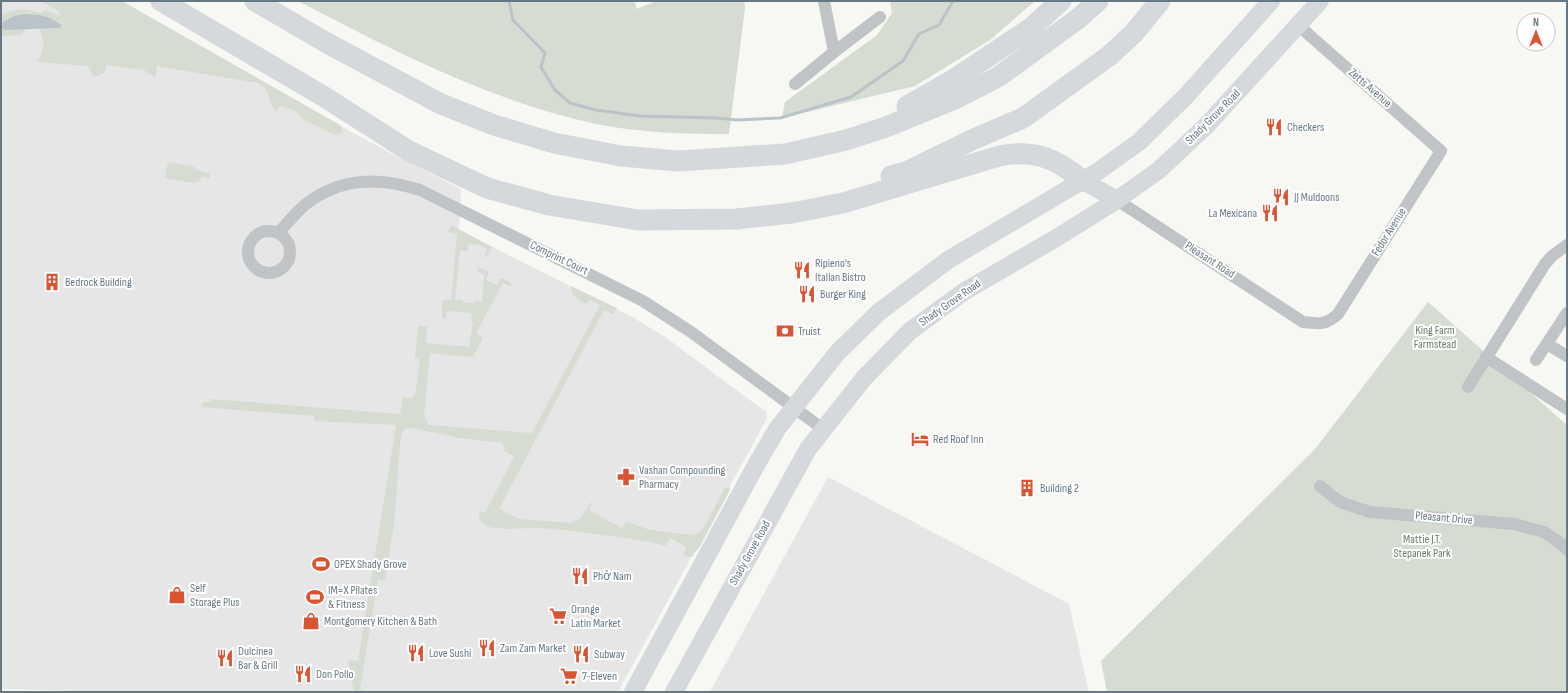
<svg xmlns="http://www.w3.org/2000/svg" width="1568" height="693" font-family="'Sofia Sans Condensed',sans-serif">
<style>
.built{fill:#e5e6e5}
.green{fill:#d7dcd3}
.water{fill:#bac4c8}
.lines{fill:none;stroke-linecap:round;stroke-linejoin:round}
.stream{stroke:#bac4c8;stroke-width:3}
.minor{stroke:#c0c4c7;stroke-width:12}
.primary{stroke:#d5d9dc;stroke-width:18}
.motorway{stroke:#d5d9dc;stroke-width:21}
.labels{text-anchor:middle;dominant-baseline:central;stroke-width:4;stroke-linejoin:round;paint-order:stroke}
.street-label{font-size:12px;fill:#687883;stroke:#fff}
.poi-label{font-size:12px;fill:#687883;stroke:#fff;text-anchor:start}
.park-label{font-size:12px;fill:#6b7b66;stroke:#fff}
</style>
<rect width="100%" height="100%" fill="#f7f7f4"/>
<g class="built">
<polygon points="1,1 104,1 201,51 411,164 461,189 459,230 634,318 665,337 766,412 767,418 618,692 115,692 1,689"/>
<polygon points="828,477 1069,604 1089,692 710,692"/>
</g>
<g class="green">
<path d="M40 1H122L340 125 343 133 335 135 302 119 296 111 281 106 275 112 265 88 258 83 157 66 155 78 144 70 106 65 105 73 94 77 88 66 38 62 44 45 40 29H55C49 25 41 16 34 14 26 11 6 17 2 25L3 29H26L22 35 3 36 1 35V15C14 9 26 7 40 13L46 10 61 16C57 8 48 4 40 1Z"/>
<path d="M298 1H634L637 9 656 1H744L745 8 729 134C685 134 640 133 596 124 490 101 394 51 298 1Z"/>
<polygon points="890,1 1035,1 990,40 915,86 782,118 785,102 877,35 892,13"/>
<polygon points="168,162 192,166 199,171 210,173 210,178 201,177 200,182 196,181 195,183 165,178"/>
<path d="M451 225 492 247 486 258 484 256 487 249 479 245 469 244 467 251H460L455 300H462L464 303H473L476 301 482 302 484 274 477 272 478 267 489 272 486 280 497 285 500 279 502 278 512 284 510 286 503 283 476 333 483 338 474 355 468 357 430 353 424 415 429 425 532 433 600 305 590 300 586 304C578 299 570 296 571 286L617 308 613 314 604 310 499 509 519 519 571 523 580 519 591 502 592 504 589 510 622 528 626 522H628L650 530 691 535 697 534 703 529 725 488 729 487 730 490 699 548 693 554 694 556 688 557 684 555V552L686 547 670 538 665 546C650 541 633 539 617 537 592 533 566 530 541 528 527 528 500 530 489 527 482 525 477 518 480 511L485 513 514 456 505 452 503 443 460 438 412 428 405 429 401 434 394 524 385 580 378 579 360 689 368 692H354L348 662 349 660 358 661 396 425 314 421V416L201 407V404L204 402H211V399L400 414 403 397 412 398 415 394 420 360 415 358 418 326H427L426 343 469 347 473 322 471 320 472 313 447 311 446 319H444L442 317V300H451L457 234 448 232Z"/>
<polygon points="1428,302 1567,425 1567,692 1107,692 1101,661 1315,449"/>
</g>
<path class="water" d="M24 14C38 14 50 16 61 25V28L5 30 2 28 3 22 14 16Z"/>
<g class="lines">
<polyline class="stream" points="509,1 513,20 545,53 541,67 555,90 570,103 596,110 640,116 717,118 737,120 780,118 851,97 903,61 919,34 939,25 953,1"/>
<g class="minor">
<polyline points="834,52 880,17"/>
<polyline points="795,84 834,52 824,1"/>
<path d="M1117 200 1303 322C1319 324 1326 325 1338 314L1441 151 1299 26"/>
<circle cx="269" cy="252" r="21"/>
<path d="M278 233C287 224 296 212 306 204 341 177 379 177 420 190L643 301 691 332 823 429"/>
<polyline points="1547,344 1567,356"/>
<polyline points="1486,357 1567,409"/>
<polyline points="1536,360 1567,313"/>
<polyline points="1468,387 1545,264 1552,256 1567,245"/>
<polyline points="1320,486 1340,502 1370,512 1514,524 1544,532 1559,542 1567,550"/>
</g>
<g class="primary">
<polyline points="1083,181 1117,200"/>
<polyline points="633,692 755,467 777,429 837,353 879,312 948,260 1097,172 1139,142 1186,96 1271,1"/>
<polyline points="674,692 808,449 864,378 910,331 965,291 1058,237 1117,200 1159,170 1207,125 1320,1"/>
</g>
<g class="motorway">
<path d="M161 1 323 96 409 151 487 188 549 205 638 220 736 219 792 213 843 203 999 156C1034 149 1056 158 1083 181"/>
<polyline points="255,1 327,43 441,104 494,125 554,143 621,156 678,161 785,154 846,140 886,127 957,98 998,77 1079,18 1098,1"/>
<polyline points="907,106 956,78 1031,28 1061,1"/>
<polyline points="891,176 906,172 974,139 1023,118 1109,56 1133,34 1160,1"/>
</g>
</g>
<defs>
<g id="restaurant-bare" transform="scale(1.38)"><path d="M-5-6h1v4h1v-4h1v4h1v-4h1v5L-1.5 .5V6h-2V.5L-5-1ZM5-6V6H3V1.5H1.5Q1.5-4 5-6Z" fill="#d95432" stroke="#fff" stroke-width="2.5" paint-order="stroke"/></g>
<g id="building-bare" transform="scale(1.38)"><path d="M-4-6H4V6H1V3H-1V6H-4ZM-2.5-4.3h1.7v1.8h-1.7ZM.8-4.3h1.7v1.8H.8ZM-2.5-1h1.7V.8h-1.7ZM.8-1h1.7V.8H.8Z" fill="#d95432" stroke="#fff" stroke-width="2.5" paint-order="stroke"/></g>
<g id="bank-bare" transform="scale(1.38)"><path d="M-6-4H6V4H-6ZM0-2.3a2.3 2.3 0 1 0 0 4.6a2.3 2.3 0 1 0 0-4.6Z" fill="#d95432" stroke="#fff" stroke-width="2.5" paint-order="stroke"/></g>
<g id="hotel-bare" transform="scale(1.38)"><path d="M-6-4.5h1.5V1H6V5H4.5V3h-9V5H-6ZM-4 0a1.8 1.8 0 1 1 3.6 0ZM.5 0V-2.5h3Q6-2.5 6 0Z" fill="#d95432" stroke="#fff" stroke-width="2.5" paint-order="stroke"/></g>
<g id="pharmacy-bare" transform="scale(1.38)"><path d="M-2-6h4v4h4v4h-4v4h-4v-4h-4v-4h4Z" fill="#d95432" stroke="#fff" stroke-width="2.5" paint-order="stroke"/></g>
<g id="stadium-bare" transform="scale(1.38)"><path d="M0-5a6.5 5 0 1 0 0 10a6.5 5 0 1 0 0-10ZM-3.5-1.8h7v3.6h-7Z" fill="#d95432" stroke="#fff" stroke-width="2.5" paint-order="stroke"/></g>
<g id="shop-bare" transform="scale(1.38)"><path d="M-5-2.5h2.3a2.7 3.5 0 0 1 5.4 0H5L5.5 6h-11ZM-1.5-2.5h3a1.5 2.3 0 0 0-3 0Z" fill="#d95432" stroke="#fff" stroke-width="2.5" paint-order="stroke"/></g>
<g id="supermarket-bare" transform="scale(1.38)"><path d="M-6-5.5h2.5l.6 2H6L4.5 2H-2.5L-4.4-4H-6ZM-1.5 3.2a1.3 1.3 0 1 0 .1 0ZM3 3.2a1.3 1.3 0 1 0 .1 0Z" fill="#d95432" stroke="#fff" stroke-width="2.5" paint-order="stroke"/></g>
</defs>
<g fill-rule="evenodd">
<use href="#restaurant-bare" x="1274" y="127"/>
<use href="#restaurant-bare" x="1281" y="197"/>
<use href="#restaurant-bare" x="1270" y="213"/>
<use href="#restaurant-bare" x="802" y="270"/>
<use href="#building-bare" x="52" y="282"/>
<use href="#restaurant-bare" x="807" y="294"/>
<use href="#bank-bare" x="785" y="331"/>
<use href="#hotel-bare" x="920" y="439"/>
<use href="#pharmacy-bare" x="626" y="477"/>
<use href="#building-bare" x="1027" y="488"/>
<use href="#stadium-bare" x="321" y="564"/>
<use href="#restaurant-bare" x="580" y="576"/>
<use href="#shop-bare" x="177" y="595"/>
<use href="#stadium-bare" x="315" y="597"/>
<use href="#supermarket-bare" x="558" y="616"/>
<use href="#shop-bare" x="311" y="621"/>
<use href="#restaurant-bare" x="487" y="648"/>
<use href="#restaurant-bare" x="416" y="653"/>
<use href="#restaurant-bare" x="581" y="654"/>
<use href="#restaurant-bare" x="225" y="658"/>
<use href="#restaurant-bare" x="303" y="674"/>
<use href="#supermarket-bare" x="569" y="676"/>
</g>
<g class="labels">
<g class="street-label">
<text transform="translate(1370 88) rotate(41)">Zetts Avenue</text>
<text transform="translate(1213 117) rotate(-45)">Shady Grove Road</text>
<text transform="translate(1389 232) rotate(-58)">Fedor Avenue</text>
<text transform="translate(559 258) rotate(26)">Comprint Court</text>
<text transform="translate(1210 260) rotate(33)">Pleasant Road</text>
<text transform="translate(950 303) rotate(-35)">Shady Grove Road</text>
<text transform="translate(1444 518) rotate(5)">Pleasant Drive</text>
<text transform="translate(750 553) rotate(-61)">Shady Grove Road</text>
</g>
<g class="poi-label">
<text x="1287" y="127">Checkers</text>
<text x="1294" y="197">JJ Muldoons</text>
<text x="1257" y="213" text-anchor="end">La Mexicana</text>
<text x="815" y="263">Ripieno's<tspan x="815" dy="14">Italian Bistro</tspan></text>
<text x="65" y="282">Bedrock Building</text>
<text x="820" y="294">Burger King</text>
<text x="798" y="331">Truist</text>
<text x="933" y="439">Red Roof Inn</text>
<text x="639" y="470">Vashan Compounding<tspan x="639" dy="14">Pharmacy</tspan></text>
<text x="1040" y="488">Building 2</text>
<text x="334" y="564">OPEX Shady Grove</text>
<text x="593" y="576">Phở Nam</text>
<text x="190" y="588">Self<tspan x="190" dy="14">Storage Plus</tspan></text>
<text x="328" y="590">IM=X Pilates<tspan x="328" dy="14">&amp; Fitness</tspan></text>
<text x="571" y="609">Orange<tspan x="571" dy="14">Latin Market</tspan></text>
<text x="324" y="621">Montgomery Kitchen &amp; Bath</text>
<text x="500" y="648">Zam Zam Market</text>
<text x="238" y="651">Dulcinea<tspan x="238" dy="14">Bar &amp; Grill</tspan></text>
<text x="429" y="653">Love Sushi</text>
<text x="594" y="654">Subway</text>
<text x="316" y="674">Don Pollo</text>
<text x="582" y="676">7-Eleven</text>
</g>
<g class="park-label">
<text x="1435" y="330">King Farm<tspan x="1435" dy="14">Farmstead</tspan></text>
<text x="1422" y="539">Mattie J.T.<tspan x="1422" dy="14">Stepanek Park</tspan></text>
</g>
</g>
<rect width="1568" height="693" fill="none" stroke="#687883" stroke-width="4"/>
<g transform="translate(1536 32)"><circle r="19" fill="#ffffff" stroke="#c3c9cd"/>
<path d="M0-3L7 15L0 10L-7 15Z" fill="#d95432"/>
<text y="-6" font-size="11" font-weight="bold" text-anchor="middle" fill="#687883">N</text>
</g>
</svg>
